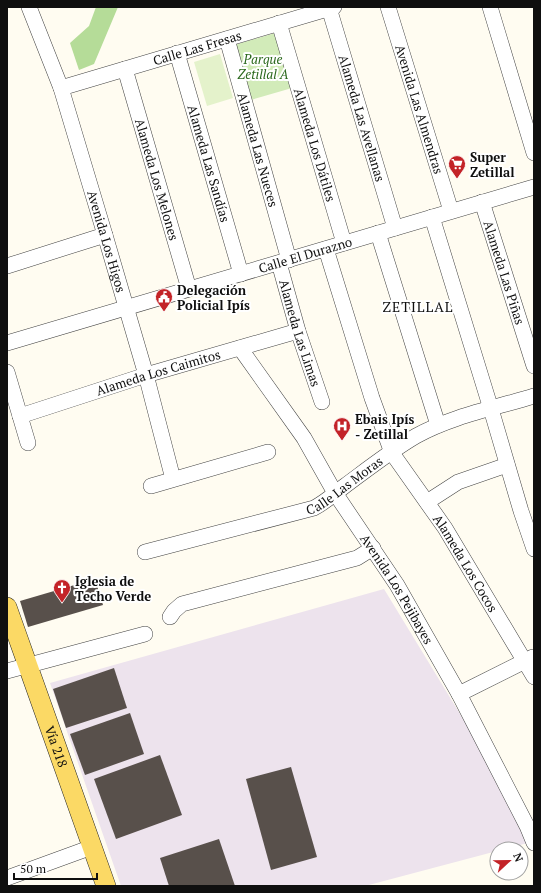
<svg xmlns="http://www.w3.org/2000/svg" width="541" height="893" font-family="'PT Serif',serif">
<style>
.industrial{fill:#ede3ed}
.green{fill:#d2ebb9}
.forest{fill:#b5dc98}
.pitch{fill:#e4f2cb}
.building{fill:#58504b}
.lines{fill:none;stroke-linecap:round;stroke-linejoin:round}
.minor-casing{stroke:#424242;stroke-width:16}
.major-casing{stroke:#202020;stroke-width:20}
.minor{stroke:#fff;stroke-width:15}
.major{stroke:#fbd965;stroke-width:19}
.labels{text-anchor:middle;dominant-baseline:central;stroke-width:4;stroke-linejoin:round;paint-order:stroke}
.street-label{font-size:13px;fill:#0f0f0f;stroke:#fff}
.park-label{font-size:13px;font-style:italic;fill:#2b691d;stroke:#fff}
.poi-label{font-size:13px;font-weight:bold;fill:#0f0f0f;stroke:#fff;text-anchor:start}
.neighbourhood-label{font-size:14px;letter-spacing:1px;fill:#0f0f0f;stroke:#fff}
</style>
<rect width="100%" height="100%" fill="#fffcf1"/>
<polygon class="industrial" points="384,589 471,732 528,843 504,849 497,849 497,851 365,886 121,886 50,683"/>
<polygon class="green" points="275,33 292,88 251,100 234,45"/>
<polygon class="forest" points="96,7 118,7 94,64 79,70 70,43 89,26"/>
<polygon class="pitch" points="220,54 233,98 207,106 194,62"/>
<g class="building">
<polygon points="95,579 103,605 28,627 20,601"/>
<polygon points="114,668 127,708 66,728 53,689"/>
<polygon points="130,713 144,754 85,775 70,734"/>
<polygon points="160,755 182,815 116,839 94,779"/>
<polygon points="291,767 317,857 271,870 246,779"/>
<polygon points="219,839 235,886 169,886 160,858"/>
</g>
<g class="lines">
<g class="minor-casing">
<g id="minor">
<path id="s1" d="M29 7 61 88 105 235 146 375 173 479"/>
<path id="s2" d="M388 7 451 211"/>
<polyline points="490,7 534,153"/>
<path id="s3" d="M329 8 395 228"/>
<path id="s4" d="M279 23 344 243"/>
<path id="s5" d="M227 39 289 260"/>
<path id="s6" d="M177 53 241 274"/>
<path id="s7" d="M125 69 189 289"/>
<path id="s8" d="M61 88 334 7"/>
<path id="s9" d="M482 202 534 366"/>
<polyline points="432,217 491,409 521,511 534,549"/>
<polyline points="378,233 438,425"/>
<path id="s10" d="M326 249 372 398 392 453 445 528 534 677"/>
<path id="s11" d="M279 263 298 331 322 402"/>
<polyline points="7,266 105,235"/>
<path id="s12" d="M7 343 534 187"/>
<path id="s13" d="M240 348 304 438 335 493 397 585 459 694 527 826 534 843"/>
<polyline points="7,372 28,443"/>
<path id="s14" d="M20 416 146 375 298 331"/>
<polyline points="151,486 268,452"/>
<polyline points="427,502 458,482 507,465"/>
<path id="s15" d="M145 552 314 508C327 501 335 493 346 485 369 468 392 450 416 436 452 416 495 408 534 396"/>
<polyline points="170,617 174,611 182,604 357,558 373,548"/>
<polyline points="7,671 145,634"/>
<polyline points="459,694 533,657"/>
<polyline points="7,878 92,847"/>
</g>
</g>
<g class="major-casing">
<g id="major">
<path id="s16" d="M7 607 106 886"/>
</g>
</g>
<use href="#minor" class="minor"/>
<use href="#major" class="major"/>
</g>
<defs>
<g id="supermarket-pin" transform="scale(0.9)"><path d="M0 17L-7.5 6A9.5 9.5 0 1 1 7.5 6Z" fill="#c32328" stroke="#fff"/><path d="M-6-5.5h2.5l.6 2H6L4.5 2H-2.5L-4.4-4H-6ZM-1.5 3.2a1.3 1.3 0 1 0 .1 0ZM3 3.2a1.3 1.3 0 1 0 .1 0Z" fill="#fff"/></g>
<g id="civic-pin" transform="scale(0.9)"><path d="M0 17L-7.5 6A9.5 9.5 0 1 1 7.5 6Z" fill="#c32328" stroke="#fff"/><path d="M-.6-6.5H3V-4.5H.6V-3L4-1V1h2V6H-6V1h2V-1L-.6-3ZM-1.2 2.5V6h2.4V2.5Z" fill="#fff"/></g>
<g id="hospital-pin" transform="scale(0.9)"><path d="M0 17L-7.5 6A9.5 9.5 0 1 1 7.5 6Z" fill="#c32328" stroke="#fff"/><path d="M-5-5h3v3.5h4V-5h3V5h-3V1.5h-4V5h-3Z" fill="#fff"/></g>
<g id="church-pin" transform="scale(0.9)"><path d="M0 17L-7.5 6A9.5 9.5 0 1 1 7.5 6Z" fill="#c32328" stroke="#fff"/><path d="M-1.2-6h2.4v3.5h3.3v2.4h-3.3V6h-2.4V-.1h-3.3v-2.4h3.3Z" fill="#fff"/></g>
</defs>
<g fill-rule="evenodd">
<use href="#supermarket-pin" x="457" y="164"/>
<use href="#civic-pin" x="164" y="297"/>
<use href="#hospital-pin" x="342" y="426"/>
<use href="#church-pin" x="62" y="588"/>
</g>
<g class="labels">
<g class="street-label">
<text stroke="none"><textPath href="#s8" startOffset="142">Calle Las Fresas</textPath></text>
<text stroke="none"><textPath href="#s2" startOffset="107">Avenida Las Almendras</textPath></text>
<text stroke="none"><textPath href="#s3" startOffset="115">Alameda Las Avellanas</textPath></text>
<text stroke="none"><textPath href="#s4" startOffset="127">Alameda Los Dátiles</textPath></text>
<text stroke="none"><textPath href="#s5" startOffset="115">Alameda Las Nueces</textPath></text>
<text stroke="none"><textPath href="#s6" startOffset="115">Alameda Las Sandías</textPath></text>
<text stroke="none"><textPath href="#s7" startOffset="115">Alameda Los Melones</textPath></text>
<text stroke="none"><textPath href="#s1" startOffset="247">Avenida Los Higos</textPath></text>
<text stroke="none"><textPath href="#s12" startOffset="311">Calle El Durazno</textPath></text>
<text stroke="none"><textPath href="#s9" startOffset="74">Alameda Las Piñas</textPath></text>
<text stroke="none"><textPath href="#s11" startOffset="73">Alameda Las Limas</textPath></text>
<text stroke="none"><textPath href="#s14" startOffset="145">Alameda Los Caimitos</textPath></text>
<text stroke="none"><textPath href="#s15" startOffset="212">Calle Las Moras</textPath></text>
<text stroke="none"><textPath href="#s10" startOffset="347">Alameda Los Cocos</textPath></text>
<text stroke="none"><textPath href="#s13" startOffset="288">Avenida Los Pejibayes</textPath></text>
<text stroke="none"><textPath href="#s16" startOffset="148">Vía 218</textPath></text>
</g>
<g class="park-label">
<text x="263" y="59">Parque<tspan x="263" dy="15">Zetillal A</tspan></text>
</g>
<g class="poi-label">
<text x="470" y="157">Super<tspan x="470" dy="15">Zetillal</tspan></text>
<text x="177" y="290">Delegación<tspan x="177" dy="15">Policial Ipís</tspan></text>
<text x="355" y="419">Ebais Ipís<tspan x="355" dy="15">- Zetillal</tspan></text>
<text x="75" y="581">Iglesia de<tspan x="75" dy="15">Techo Verde</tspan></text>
</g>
<g class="neighbourhood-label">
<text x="418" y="306">ZETILLAL</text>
</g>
</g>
<rect width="541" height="893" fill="none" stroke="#0f0f0f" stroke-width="16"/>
<g transform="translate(509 861) rotate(68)"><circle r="19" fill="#ffffff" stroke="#9f9f9f"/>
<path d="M0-3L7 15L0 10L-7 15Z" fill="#c32328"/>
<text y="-6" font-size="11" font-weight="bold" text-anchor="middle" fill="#0f0f0f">N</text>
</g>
<path d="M14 873v6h83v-6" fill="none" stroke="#0f0f0f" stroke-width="2"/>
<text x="20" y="873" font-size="12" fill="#0f0f0f" stroke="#ffffff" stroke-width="3" paint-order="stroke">50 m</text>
</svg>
